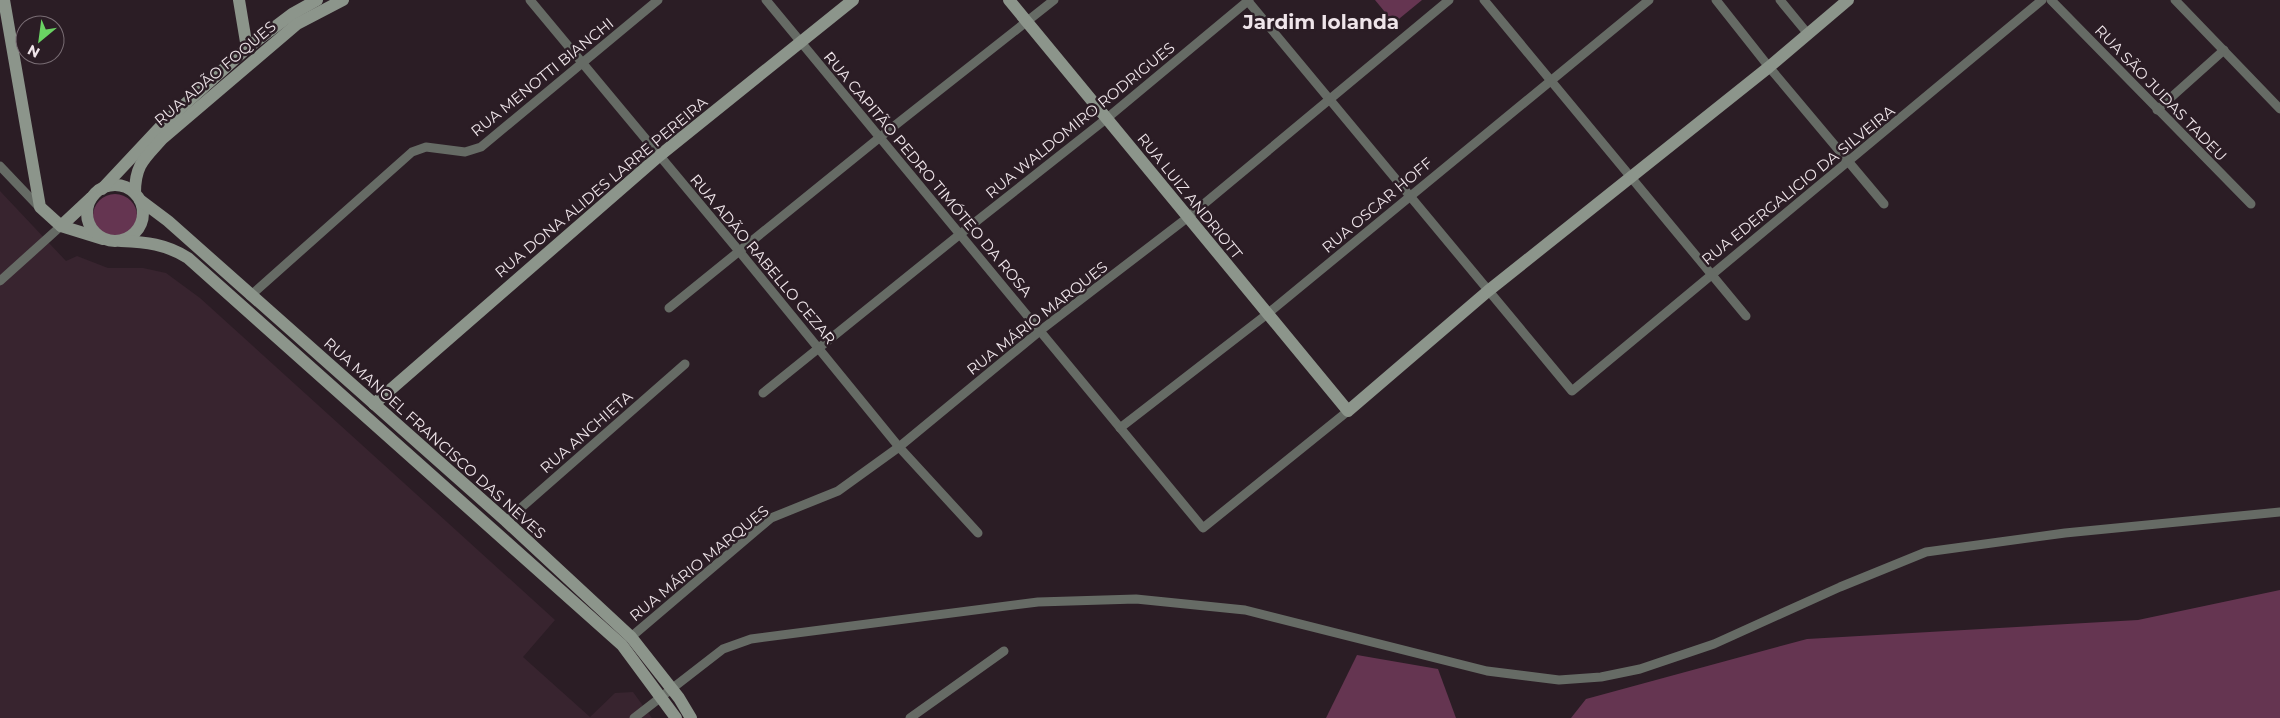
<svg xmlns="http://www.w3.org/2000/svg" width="2280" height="718" font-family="Montserrat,sans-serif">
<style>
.built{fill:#38242f}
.green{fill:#653551}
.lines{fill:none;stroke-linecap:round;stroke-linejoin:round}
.street{stroke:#666b65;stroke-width:9}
.secondary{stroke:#8c958b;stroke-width:12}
.labels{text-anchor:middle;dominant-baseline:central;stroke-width:5;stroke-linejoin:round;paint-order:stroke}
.street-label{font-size:15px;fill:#efe5ea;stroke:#2b1d25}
.district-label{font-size:20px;font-weight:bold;fill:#efe5ea;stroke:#2b1d25}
</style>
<rect width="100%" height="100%" fill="#2b1d25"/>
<polygon class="built" points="0,191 66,261 77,256 108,268 143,268 166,273 200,298 555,620 523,657 590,717 615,693 633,692 652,718 0,718"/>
<g class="green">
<polygon points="1375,0 1422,0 1394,23"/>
<circle cx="115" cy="216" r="22"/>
<polygon points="2280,590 2280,718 1571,718 1586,699 1807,639 2138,620"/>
<polygon points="1357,655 1438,669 1456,718 1326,718"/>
</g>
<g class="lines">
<g class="street">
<polyline points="530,0 739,251 899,447 978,533"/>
<polyline points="766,0 1203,528 1348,411"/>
<polyline points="1247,0 1572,391 2042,0"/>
<polyline points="1484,0 1746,316"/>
<polyline points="1716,0 1769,67 1884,204"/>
<polyline points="1780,0 1808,34"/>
<polyline points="2051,0 2251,204"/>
<polyline points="2175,0 2280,109"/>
<polyline points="2157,110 2224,50"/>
<polyline points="0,166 39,207"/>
<polyline points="0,281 61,226"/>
<polyline points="250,296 412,152 426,147 465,152 481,147 658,0"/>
<polyline points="669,308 879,138 1054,0"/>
<polyline points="763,393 959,235 1106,119 1249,0"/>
<polyline points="1120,428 1266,315 1649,0"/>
<polyline points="506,521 685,364"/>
<polyline points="631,637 771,518 838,491 899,447 1041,330 1187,218 1449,0"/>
<polyline points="634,718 723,649 751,639 1038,602 1136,599 1245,610 1487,671 1559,680 1601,677 1640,669 1714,644 1840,587 1926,552 2065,533 2280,512"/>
<polyline points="910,718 1004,651"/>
</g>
<g class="secondary">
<polyline points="4,0 40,207 61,226 103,239"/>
<polyline points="239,0 247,48"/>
<polyline points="1009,0 1348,411 1488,291 1769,67 1848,0"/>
<circle cx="115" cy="213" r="28"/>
<polyline points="102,189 162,125 247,48 292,14 317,0"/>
<path d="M135 193C135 165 144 159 162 139L297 24 343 0"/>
<polyline points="140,200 168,221 506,521 631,637 679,698 691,718"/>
<polyline points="61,226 91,198"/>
<path d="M121 241C146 242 166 244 188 258L622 645 676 718"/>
<polyline points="374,404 659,156 853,0"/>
</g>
</g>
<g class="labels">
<g class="street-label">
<text transform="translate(215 73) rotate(-40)">RUA ADÃO FOQUES</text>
<text transform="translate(542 77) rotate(-39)">RUA MENOTTI BIANCHI</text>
<text transform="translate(2161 93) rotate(46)">RUA SÃO JUDAS TADEU</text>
<text transform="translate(1080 120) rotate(-39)">RUA WALDOMIRO RODRIGUES</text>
<text transform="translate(928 174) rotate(50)">RUA CAPITÃO PEDRO TIMÓTEO DA ROSA</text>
<text transform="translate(1798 185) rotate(-39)">RUA EDERGALICIO DA SILVEIRA</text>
<text transform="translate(601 187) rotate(-40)">RUA DONA ALIDES LARRE PEREIRA</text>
<text transform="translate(1190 196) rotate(51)">RUA LUIZ ANDRIOTT</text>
<text transform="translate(1377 205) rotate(-40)">RUA OSCAR HOFF</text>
<text transform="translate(763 259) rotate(50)">RUA ADÃO RABELLO CEZAR</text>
<text transform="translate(1037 318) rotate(-38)">RUA MÁRIO MARQUES</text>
<text transform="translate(586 432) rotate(-41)">RUA ANCHIETA</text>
<text transform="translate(435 438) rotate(42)">RUA MANOEL FRANCISCO DAS NEVES</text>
<text transform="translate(699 563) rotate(-39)">RUA MÁRIO MARQUES</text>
</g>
<g class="district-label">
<text x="1321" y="22">Jardim Iolanda</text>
</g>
</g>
<g transform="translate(40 40) rotate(209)"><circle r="24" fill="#2b1d25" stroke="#796d74"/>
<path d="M0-4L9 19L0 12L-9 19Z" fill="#6ad363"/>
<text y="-8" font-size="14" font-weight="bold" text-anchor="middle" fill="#efe5ea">N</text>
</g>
</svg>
